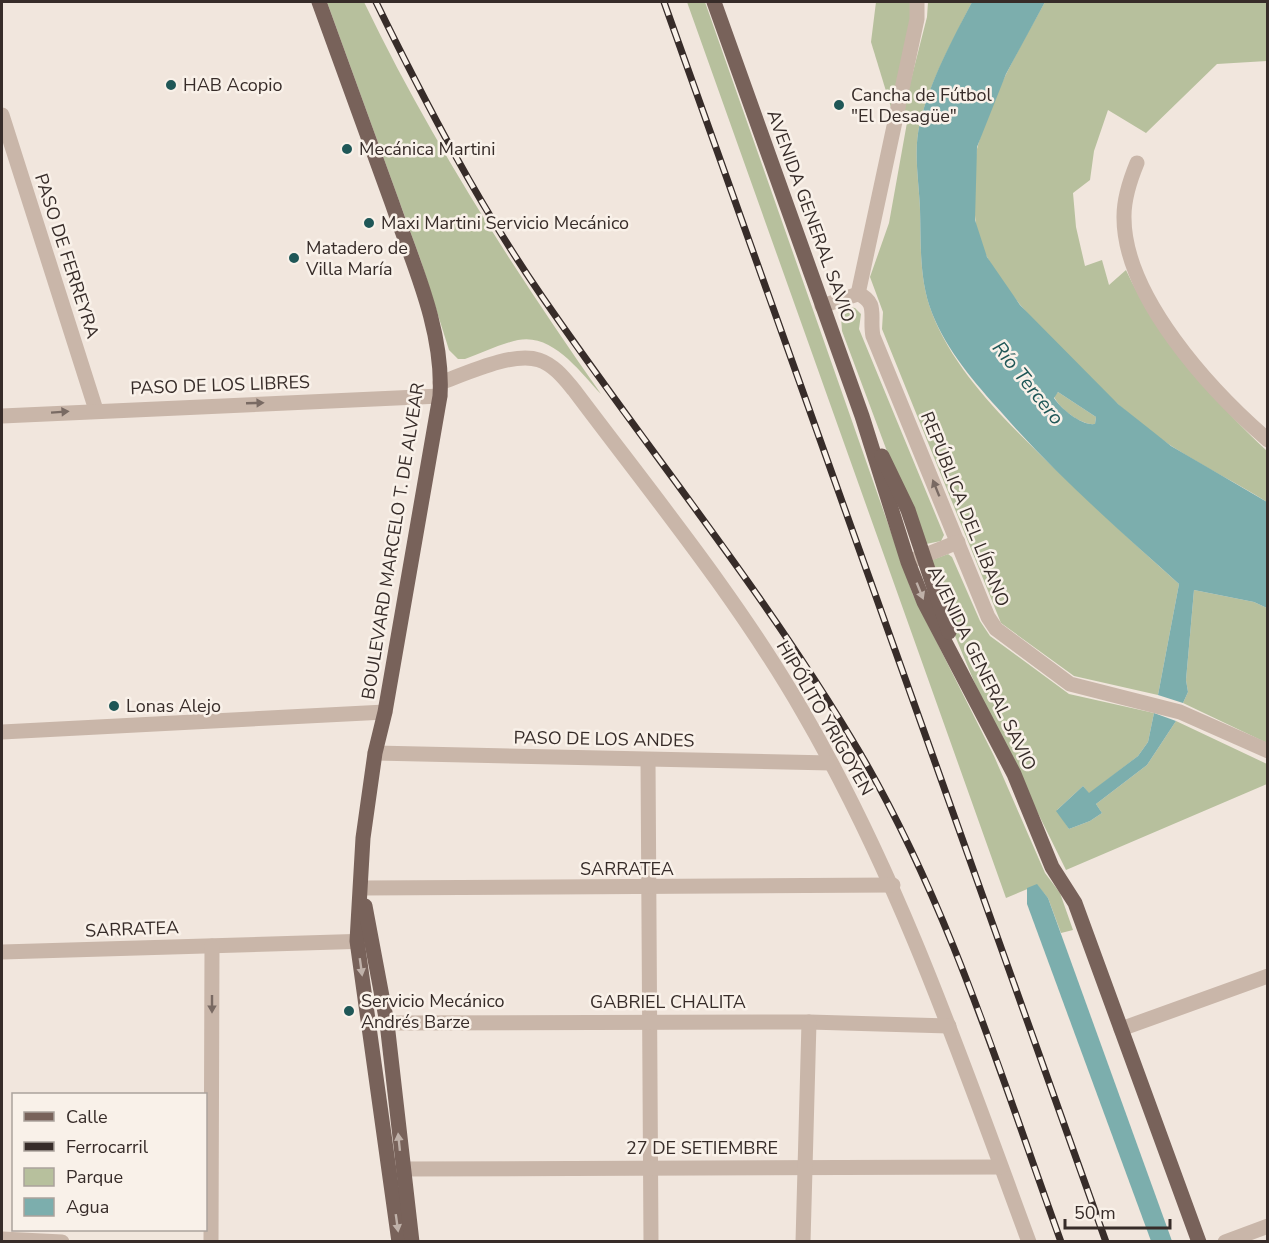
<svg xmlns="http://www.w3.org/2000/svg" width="1269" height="1243" font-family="'Nunito Sans',sans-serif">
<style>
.green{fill:#b7c09d}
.water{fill:#7caead;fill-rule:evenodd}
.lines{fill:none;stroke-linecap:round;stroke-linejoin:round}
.minor{stroke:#c9b6a9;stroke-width:15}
.major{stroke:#78625a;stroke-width:15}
.rail-casing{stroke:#372c29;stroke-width:7}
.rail{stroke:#f9f1e9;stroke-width:4.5;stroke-dasharray:14;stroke-linecap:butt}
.oneway{fill:#796a63}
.oneway2{fill:#bfb1a9}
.poi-dot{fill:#1f5757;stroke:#f9f1e9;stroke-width:2}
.labels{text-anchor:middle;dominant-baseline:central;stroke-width:5;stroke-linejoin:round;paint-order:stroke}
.poi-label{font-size:18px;fill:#372c29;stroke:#f9f1e9;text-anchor:start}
.street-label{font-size:18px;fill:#372c29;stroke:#f9f1e9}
.water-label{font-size:20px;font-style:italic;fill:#1f5757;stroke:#f9f1e9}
</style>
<rect width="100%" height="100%" fill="#f1e6dd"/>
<g class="green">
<path d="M327 2H364C431 141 512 267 601 394 580 372 553 333 518 340 500 344 482 353 465 359H458L449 350 421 261Z"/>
<polygon points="687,2 705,2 913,595 994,756 1045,873 1060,893 1073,930 1061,933 1048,898 1037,885 1006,898"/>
<polygon points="876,2 911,2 910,27 893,114 871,42"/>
<path d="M928 2H972C953 40 930 81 920 123 913 150 919 182 920 209 921 244 919 280 932 313 955 373 1007 422 1052 466 1094 506 1136 546 1179 584L1158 695 1074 676 1001 623 882 329 883 312 870 277 889 223 908 117 903 111 927 17Z"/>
<path d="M1045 2H1267V61L1217 64 1146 133 1108 110 1094 151 1090 180 1073 193 1076 227 1085 266 1102 260 1109 285 1126 270C1154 332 1217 405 1267 451V502C1237 483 1204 467 1173 447 1119 412 996 297 978 236 973 220 973 161 978 145 992 95 1020 47 1045 2Z"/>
<polygon points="849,307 855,308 861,314 859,329 944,535 941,541 926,544 894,470 842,331 841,317"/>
<path d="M1058 392 1096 417 1095 424C1082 426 1058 408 1054 396Z"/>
<polygon points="948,554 952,557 980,621 990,636 1069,694 1154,713 1148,742 1138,756 1089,794 1083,786 1057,810 1069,829 1090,821 1102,813 1096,804 1147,765 1176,721 1267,764 1267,784 1066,870 981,698 950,624 932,560"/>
<polygon points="1194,590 1254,602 1267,608 1267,743 1183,703 1188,692 1186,680"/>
</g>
<g class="water">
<path d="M972 2H1045L1006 74 977 147 975 220 987 257 1020 305 1118 404 1171 446 1267 502V608L1254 602 1194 590 1186 680 1188 692 1183 703 1158 695 1179 584C1118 529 1056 475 1002 413 975 383 947 351 932 313 919 280 921 244 920 209 919 182 913 150 920 123 930 81 952 40 972 2ZM1058 392 1096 417 1095 424C1082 426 1061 409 1054 398Z"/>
<polygon points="1154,713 1176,721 1147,765 1096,804 1102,813 1090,821 1069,829 1056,811 1083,786 1089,793 1138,756 1148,742"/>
<polygon points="1037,884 1048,898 1172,1241 1151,1241 1027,904 1027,888"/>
</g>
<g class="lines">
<g class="minor">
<polyline points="2,115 96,410"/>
<path d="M1137 163C1130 180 1124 198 1124 216 1123 296 1211 391 1268 440"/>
<polyline points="858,294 917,19 917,2"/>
<path d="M822 306 858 294C879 302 869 318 873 336L988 617 996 629 1070 684 1180 712 1268 751"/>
<path d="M440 383C465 374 513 351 539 360 554 365 564 378 574 390 652 494 738 599 803 712 900 879 962 1061 1029 1242"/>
<polyline points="2,416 440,396"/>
<polyline points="908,562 958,542"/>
<polyline points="2,732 385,712"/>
<polyline points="375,753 831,763"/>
<polyline points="648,760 651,1242"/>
<polyline points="362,888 893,885"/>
<polyline points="2,952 370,941"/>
<polyline points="387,1023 809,1022 949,1026"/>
<polyline points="1121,1029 1268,976"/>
<polyline points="402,1169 1001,1167"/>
<polyline points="2,1239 62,1242"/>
<polyline points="211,1242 212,946"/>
<polyline points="803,1242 809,1022"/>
<polyline points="1225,1242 1268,1226"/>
</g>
<g class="major">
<path d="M319 2C343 69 367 136 392 203 413 264 444 330 440 396L385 712 375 753 363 838 357 941 399 1242"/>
<polyline points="714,2 862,416 908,562 924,602 1014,774 1052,867 1075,903 1199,1242"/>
<polyline points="882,456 908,510 949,632"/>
<polyline points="365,906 387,1023 412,1242"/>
</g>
<g class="rail-casing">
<g id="rail">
<path d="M376 2C425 102 477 202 541 295 646 448 765 592 860 753 949 905 1001 1076 1061 1242"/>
<polyline points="664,2 1106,1242"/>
</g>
</g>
<use href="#rail" class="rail"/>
</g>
<defs><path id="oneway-solid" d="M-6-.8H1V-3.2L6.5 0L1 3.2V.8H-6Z" transform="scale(1.5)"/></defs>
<g class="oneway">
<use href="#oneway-solid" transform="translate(255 403) rotate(-2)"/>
<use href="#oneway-solid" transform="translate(60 412) rotate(-4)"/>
<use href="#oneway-solid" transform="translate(936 488) rotate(-112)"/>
<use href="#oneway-solid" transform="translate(212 1004) rotate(90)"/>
</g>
<g class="oneway2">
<use href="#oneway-solid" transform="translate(920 591) rotate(68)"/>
<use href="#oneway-solid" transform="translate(361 967) rotate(82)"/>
<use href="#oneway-solid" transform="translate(399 1142) rotate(-96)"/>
<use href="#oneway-solid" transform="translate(397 1223) rotate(82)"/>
</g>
<g class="poi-dot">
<circle cx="171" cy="85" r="6"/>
<circle cx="839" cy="105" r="6"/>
<circle cx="347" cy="149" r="6"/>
<circle cx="369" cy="223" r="6"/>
<circle cx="294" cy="258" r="6"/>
<circle cx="114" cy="706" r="6"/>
<circle cx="349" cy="1011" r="6"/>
</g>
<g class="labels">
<g class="poi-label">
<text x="183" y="85">HAB Acopio</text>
<text x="851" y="95">Cancha de Fútbol<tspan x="851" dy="21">"El Desagüe"</tspan></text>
<text x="359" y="149">Mecánica Martini</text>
<text x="381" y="223">Maxi Martini Servicio Mecánico</text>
<text x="306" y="248">Matadero de<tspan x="306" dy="21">Villa María</tspan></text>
<text x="126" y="706">Lonas Alejo</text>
<text x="361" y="1001">Servicio Mecánico<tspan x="361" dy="21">Andrés Barze</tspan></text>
</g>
<g class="street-label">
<text transform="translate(811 216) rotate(70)">AVENIDA GENERAL SAVIO</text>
<text transform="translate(67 256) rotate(72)">PASO DE FERREYRA</text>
<text transform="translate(220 385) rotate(-2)">PASO DE LOS LIBRES</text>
<text transform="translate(965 509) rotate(68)">REPÚBLICA DEL LÍBANO</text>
<text transform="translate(393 541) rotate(-81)">BOULEVARD MARCELO T. DE ALVEAR</text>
<text transform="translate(982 668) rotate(64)">AVENIDA GENERAL SAVIO</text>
<text transform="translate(825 718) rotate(60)">HIPÓLITO YRIGOYEN</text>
<text transform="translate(604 739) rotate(1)">PASO DE LOS ANDES</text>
<text x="627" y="869">SARRATEA</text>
<text transform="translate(132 929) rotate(-2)">SARRATEA</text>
<text x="668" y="1002">GABRIEL CHALITA</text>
<text x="702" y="1148">27 DE SETIEMBRE</text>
</g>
<g class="water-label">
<text transform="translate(1028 383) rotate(51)">Río Tercero</text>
</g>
</g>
<rect width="1269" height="1243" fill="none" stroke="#372c29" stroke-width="6"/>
<rect x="12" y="1093" width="195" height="138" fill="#f9f1e9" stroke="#aba29c" stroke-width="1.5"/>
<rect x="24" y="1112" width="30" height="9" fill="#78625a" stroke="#aba29c" stroke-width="1.5"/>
<text x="66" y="1123" font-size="18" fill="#372c29">Calle</text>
<rect x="24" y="1142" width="30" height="9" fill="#372c29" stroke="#aba29c" stroke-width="1.5"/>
<text x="66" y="1153" font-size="18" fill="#372c29">Ferrocarril</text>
<rect x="24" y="1168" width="30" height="18" fill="#b7c09d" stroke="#aba29c" stroke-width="1.5"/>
<text x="66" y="1183" font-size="18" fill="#372c29">Parque</text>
<rect x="24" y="1198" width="30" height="18" fill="#7caead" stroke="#aba29c" stroke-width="1.5"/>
<text x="66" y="1213" font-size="18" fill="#372c29">Agua</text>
<path d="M1065 1219v9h105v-9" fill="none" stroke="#372c29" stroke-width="3"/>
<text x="1074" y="1219" font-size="18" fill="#372c29" stroke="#f9f1e9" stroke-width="4.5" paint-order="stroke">50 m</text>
</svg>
